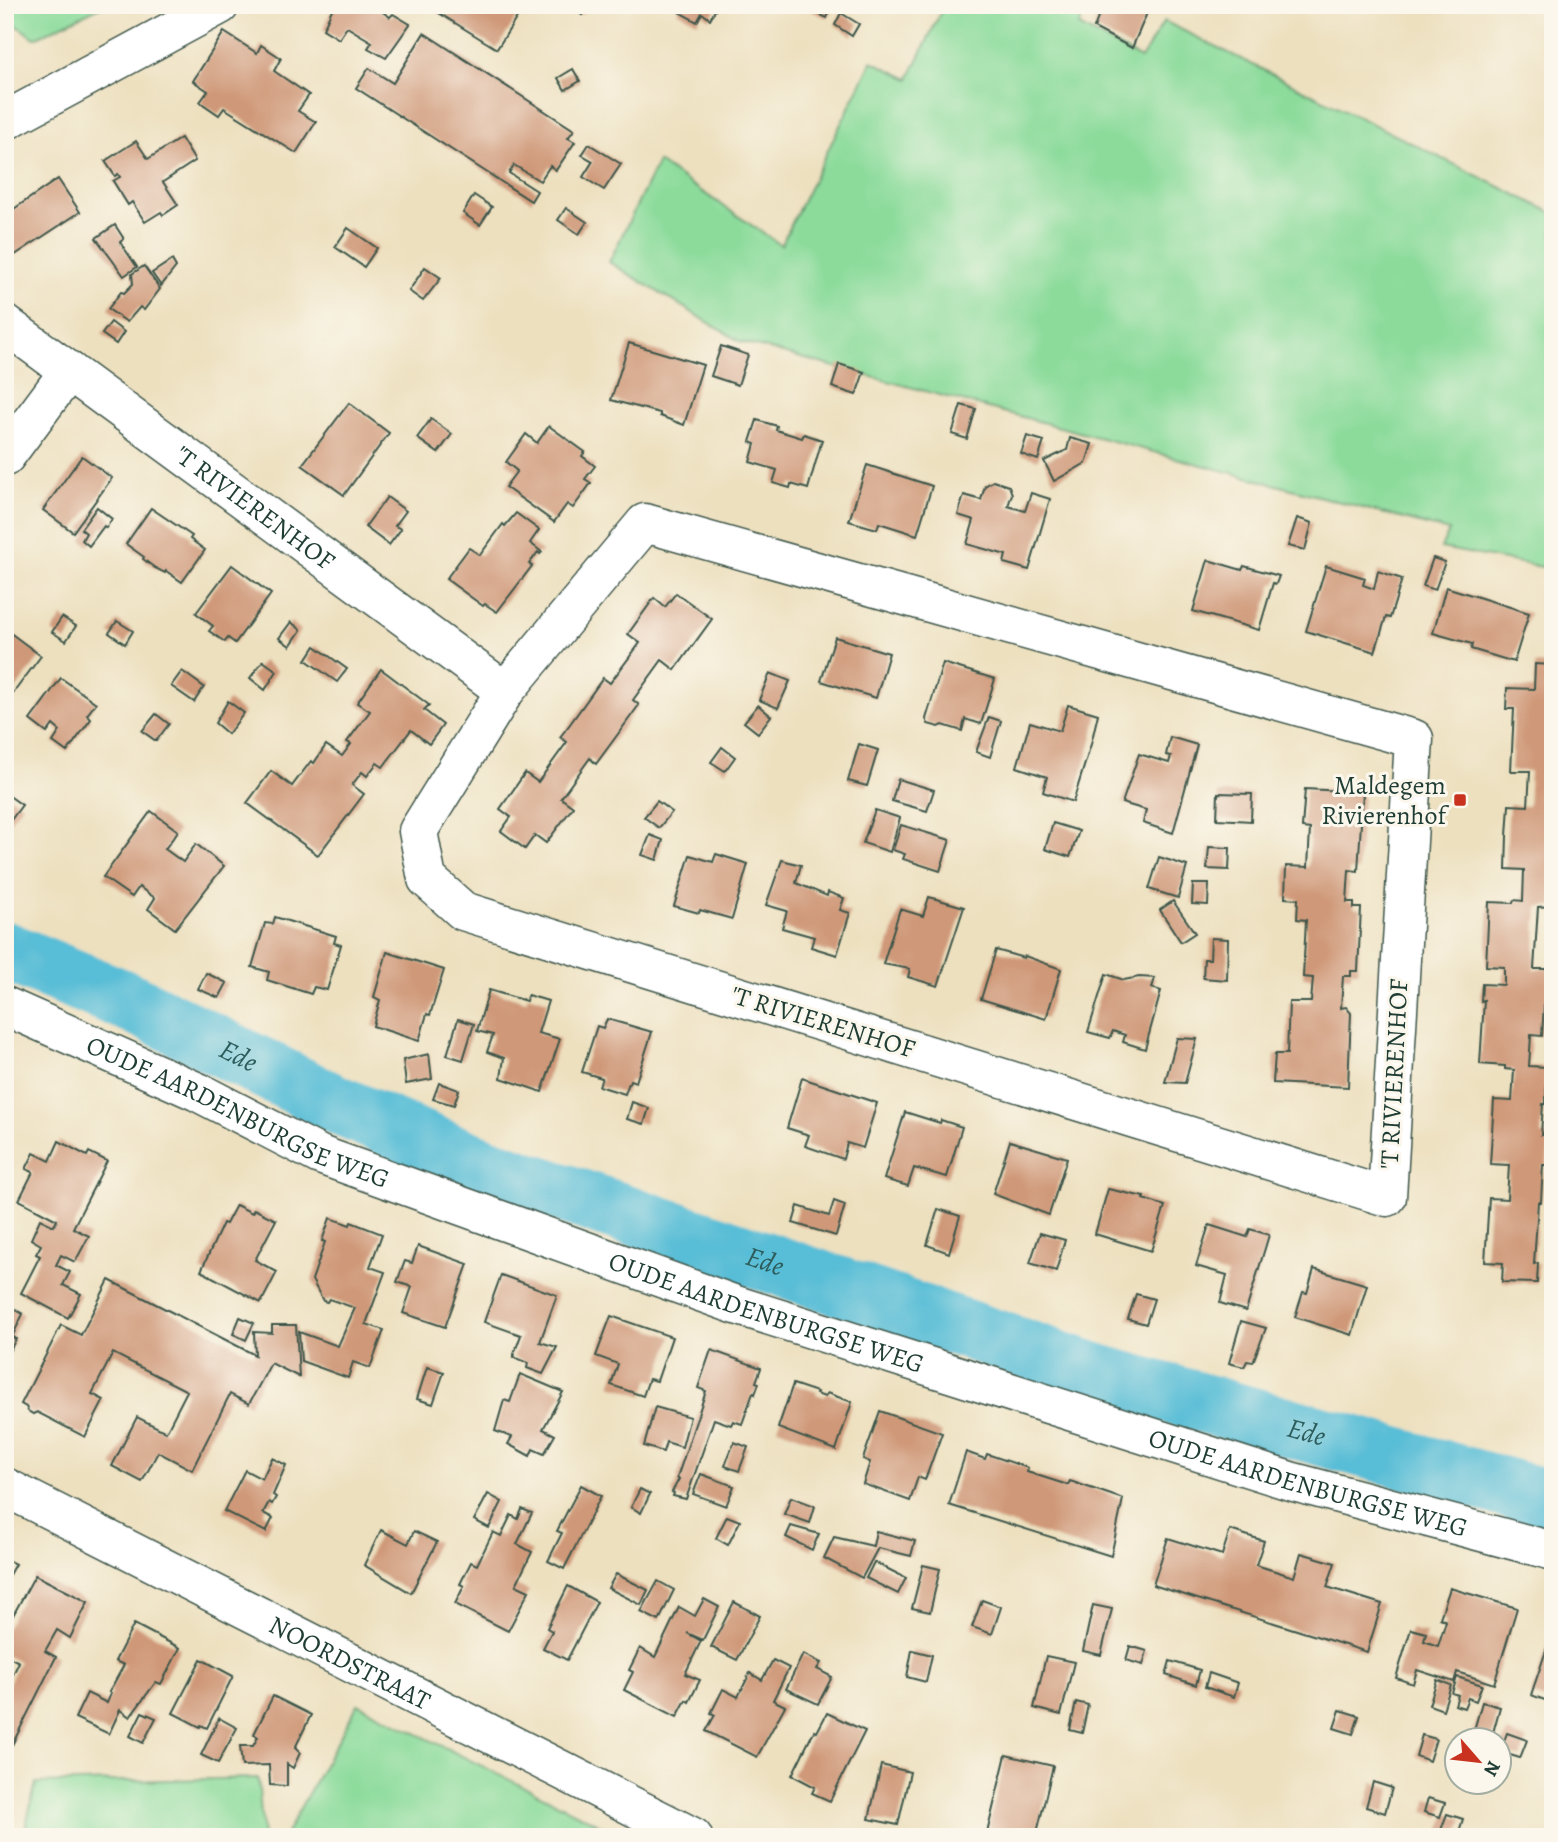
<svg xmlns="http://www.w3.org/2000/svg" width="1558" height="1842" font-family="Alegreya,serif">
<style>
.green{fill:#8cdb9b;stroke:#568c68;stroke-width:2}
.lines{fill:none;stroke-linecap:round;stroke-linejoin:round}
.river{stroke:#58bdd6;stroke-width:60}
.building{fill:#cf9878}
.minor-casing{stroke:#3e5549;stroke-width:41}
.minor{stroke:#fff;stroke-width:38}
.poi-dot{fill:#c8321e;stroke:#fbf7ec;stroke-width:2.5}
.labels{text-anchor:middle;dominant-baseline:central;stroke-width:6;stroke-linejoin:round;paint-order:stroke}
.street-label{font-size:26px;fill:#1f3d34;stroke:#fbf7ec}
.poi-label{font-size:26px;fill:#1f3d34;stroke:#fbf7ec;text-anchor:end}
.water-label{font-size:28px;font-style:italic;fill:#2d5d5c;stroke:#fbf7ec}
</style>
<rect width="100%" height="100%" fill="#fbf7ec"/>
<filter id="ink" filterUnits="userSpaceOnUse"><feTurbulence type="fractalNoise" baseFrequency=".0143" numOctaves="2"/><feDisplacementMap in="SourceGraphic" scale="14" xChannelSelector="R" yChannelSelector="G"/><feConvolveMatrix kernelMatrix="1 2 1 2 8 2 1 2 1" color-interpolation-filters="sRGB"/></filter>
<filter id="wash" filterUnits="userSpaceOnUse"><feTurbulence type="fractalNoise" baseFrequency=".00686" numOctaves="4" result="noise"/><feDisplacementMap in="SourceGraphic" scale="28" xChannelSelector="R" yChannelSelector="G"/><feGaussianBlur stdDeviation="1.57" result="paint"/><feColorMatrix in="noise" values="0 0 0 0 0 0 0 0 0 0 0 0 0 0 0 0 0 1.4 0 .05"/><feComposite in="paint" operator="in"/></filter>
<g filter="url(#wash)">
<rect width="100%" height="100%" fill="#ede0bf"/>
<g class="green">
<polygon points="5,5 104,5 35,38 5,18"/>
<polygon points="944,5 1087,5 1079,26 1141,59 1164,21 1553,213 1553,569 1441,548 1449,531 741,342 609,262 658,162 781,245 872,61 909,79"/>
<polygon points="358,1704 624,1837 284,1837"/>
<polygon points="258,1778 263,1837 23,1837 36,1783"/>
</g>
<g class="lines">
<path class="river" id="s1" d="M5 951 134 1004 335 1104 477 1164 1098 1374 1553 1501"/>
</g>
<g id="blocks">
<g class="building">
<polygon points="334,5 372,5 390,17 393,14 410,24 386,58 368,48 372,42 347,27 339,39 323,29"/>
<polygon points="426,5 504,5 519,14 497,49"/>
<polygon points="569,5 590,5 582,15"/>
<polygon points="681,5 718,5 710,19 702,13 697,22 677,11"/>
<polygon points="799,5 833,5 827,18"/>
<polygon points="1103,5 1129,5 1147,13 1132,48 1094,28"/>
<polygon points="841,13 859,24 852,36 835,25"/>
<polygon points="224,32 257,53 261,45 281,58 274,71 309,95 298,111 316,122 296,153 224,108 219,115 200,102 208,91 193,81"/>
<polygon points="424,33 574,130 568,138 575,142 556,170 550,166 540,181 514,165 509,173 537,191 531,201 356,88 369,68 393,83"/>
<polygon points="573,69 580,81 565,90 558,78"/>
<polygon points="181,138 195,161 163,182 178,205 163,215 161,212 145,222 132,202 128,205 113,181 120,177 118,174 115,176 105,161 136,141 148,159"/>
<polygon points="589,144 621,164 604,190 583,177 593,161 582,155"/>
<polygon points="58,179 80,212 6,261 5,215"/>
<polygon points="474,195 492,207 480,225 463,213"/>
<polygon points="566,208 587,222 579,234 558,220"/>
<polygon points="115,225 124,239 120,242 137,267 124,276 96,238"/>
<polygon points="348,228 377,248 364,267 335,247"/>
<polygon points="172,260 176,267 161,286 152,273"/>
<polygon points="144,266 160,289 144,310 140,307 127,322 108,309 121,292 124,293 133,284 132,274"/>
<polygon points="425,267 441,278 423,301 409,291"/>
<polygon points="111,322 124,332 116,344 102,334"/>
<polygon points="629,343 703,365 684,425 660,416 660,413 611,400"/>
<polygon points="721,346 748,355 738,385 711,376"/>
<polygon points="839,364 864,372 856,395 832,387"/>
<polygon points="349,403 389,433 344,495 302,465"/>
<polygon points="961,405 976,409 967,439 952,434"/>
<polygon points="431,419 452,434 438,453 417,438"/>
<polygon points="757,420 777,426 776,430 802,438 804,434 822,440 808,489 791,484 790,488 773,483 777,470 750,462 755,444 750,442"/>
<polygon points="549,426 585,452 582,456 595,466 585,479 591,483 573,508 567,504 554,522 505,487 517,471 506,462 526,434 537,443"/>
<polygon points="1027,436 1044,441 1038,460 1021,454"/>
<polygon points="1070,438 1092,444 1086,463 1054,481 1044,461 1067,450"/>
<polygon points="82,456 112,478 73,532 43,510"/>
<polygon points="867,465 932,486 917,535 879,523 877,529 849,521"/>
<polygon points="993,481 1009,486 1012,494 1008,506 1025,511 1031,493 1050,499 1029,570 1004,563 1006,555 967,544 974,520 958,515 964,495 981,500 985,486"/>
<polygon points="387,497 406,511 395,526 401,529 389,545 365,527"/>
<polygon points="97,507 112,519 106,528 104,526 89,546 82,540 86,533 81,529"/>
<polygon points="151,508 192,536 190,539 205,550 182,582 166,571 165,573 155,568 143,559 144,557 126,544"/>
<polygon points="516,513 539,530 530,543 542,552 540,554 538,552 529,564 532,566 497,612 485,604 483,606 446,579 469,548 480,555 503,524 505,526"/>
<polygon points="1297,518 1312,523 1305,550 1288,546"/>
<polygon points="1433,558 1445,562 1435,590 1423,586"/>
<polygon points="1208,560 1242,570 1244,566 1279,576 1276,584 1273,583 1259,630 1193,611"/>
<polygon points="232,565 271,594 235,643 228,638 225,642 209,631 213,626 196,613"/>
<polygon points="1326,566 1365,578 1363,585 1374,589 1378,571 1402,579 1390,618 1386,617 1375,652 1306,631"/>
<polygon points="1446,587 1529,613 1514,662 1471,649 1472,644 1433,633"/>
<polygon points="676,593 712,619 675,670 662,660 633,700 639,705 618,734 596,764 590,758 561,798 573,807 546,843 535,835 525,849 501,831 511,817 500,809 525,773 538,782 567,742 560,737 570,724 603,678 610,683 640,643 628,634 654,598 665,607"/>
<polygon points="62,617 76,626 66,641 52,632"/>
<polygon points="117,621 133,631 125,644 109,633"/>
<polygon points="291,622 301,630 290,646 279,638"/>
<polygon points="5,629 41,656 11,696 5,692"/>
<polygon points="835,637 889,653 876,698 821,681"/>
<polygon points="315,646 347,669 337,682 306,660"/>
<polygon points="263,661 277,671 265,690 250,678"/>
<polygon points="943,663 995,679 981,724 965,719 962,731 943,725 939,727 928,724 926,719"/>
<polygon points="1535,664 1553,665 1553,906 1538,907 1534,969 1553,969 1553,1006 1544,1005 1542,1036 1531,1035 1529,1066 1547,1067 1546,1104 1543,1104 1541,1135 1550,1135 1547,1165 1543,1165 1541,1202 1538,1202 1534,1264 1538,1263 1537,1283 1502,1282 1503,1263 1485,1262 1489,1198 1507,1199 1509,1165 1490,1164 1494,1100 1512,1101 1514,1070 1505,1069 1505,1066 1480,1064 1484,1000 1481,1001 1482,984 1504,985 1504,967 1486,966 1489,902 1513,903 1514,900 1523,901 1524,870 1506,869 1507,836 1509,805 1528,806 1530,771 1511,771 1514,709 1506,709 1507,688 1534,689"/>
<polygon points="381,669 429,705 424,710 443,725 429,744 411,730 383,767 377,763 367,776 362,772 352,785 364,794 318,855 247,803 271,771 292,786 311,761 314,763 326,745 342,756 351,744 347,742 370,711 357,703"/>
<polygon points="182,671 204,687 194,702 171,686"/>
<polygon points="770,673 790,681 778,708 759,700"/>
<polygon points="61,678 96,703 87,715 91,719 67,752 53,742 60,731 53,725 47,733 30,720"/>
<polygon points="228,701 244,713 228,734 215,723"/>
<polygon points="758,705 771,716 758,733 744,722"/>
<polygon points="1068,705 1098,714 1091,744 1073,802 1043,792 1047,777 1017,767 1030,722 1060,731"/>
<polygon points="156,714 169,724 156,741 142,731"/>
<polygon points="989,717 1001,721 990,757 976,752"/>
<polygon points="1170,737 1197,745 1173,833 1143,823 1146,810 1122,803 1139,754 1169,763 1171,756 1166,755"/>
<polygon points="859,744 878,750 867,786 848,781"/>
<polygon points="722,747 735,757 725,771 711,762"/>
<polygon points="898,779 934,790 927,811 892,801"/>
<polygon points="1305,789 1363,792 1358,871 1349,870 1347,902 1354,902 1354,908 1361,908 1358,971 1351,971 1351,976 1343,976 1341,1008 1346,1007 1351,1013 1348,1087 1273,1083 1275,1054 1287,1054 1289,1002 1311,1002 1313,978 1303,977 1306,920 1297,919 1298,899 1285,898 1286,866 1308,867 1310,829 1302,828"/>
<polygon points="5,793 22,805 5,828"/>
<polygon points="1218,793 1252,794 1251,821 1217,819"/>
<polygon points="657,801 672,812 659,828 644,817"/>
<polygon points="875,810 900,818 890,852 863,843"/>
<polygon points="151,811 178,831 165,849 183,862 196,844 224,866 175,929 148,909 155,898 139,887 132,897 103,877"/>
<polygon points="1053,823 1079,831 1070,857 1045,849"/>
<polygon points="901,825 950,840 940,871 903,859 905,854 893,850"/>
<polygon points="650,835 663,840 657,860 642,855"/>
<polygon points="1209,847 1230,848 1229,870 1207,869"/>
<polygon points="716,854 748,864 732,919 700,910 699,913 674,906 690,855 713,862"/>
<polygon points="1159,857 1187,866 1178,898 1149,889"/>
<polygon points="782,860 801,865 796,883 827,896 828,892 844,898 840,910 850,913 837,955 811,947 814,937 782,928 787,911 766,905"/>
<polygon points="1193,884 1209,884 1208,905 1192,904"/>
<polygon points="929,897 964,907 938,986 908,977 910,969 883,964 900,909 923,916"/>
<polygon points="1173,901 1195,933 1181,942 1160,910"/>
<polygon points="275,917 336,936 334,943 341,945 327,990 314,987 311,994 267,980 269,972 252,967 265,923 273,924"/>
<polygon points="1211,938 1228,939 1227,980 1203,978 1204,959 1210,959"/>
<polygon points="996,950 1024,958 1025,956 1061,969 1046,1019 981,999"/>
<polygon points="387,952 444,970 430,1015 427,1014 419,1041 373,1026 380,1000 374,997"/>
<polygon points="206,973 227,983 219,998 198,989"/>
<polygon points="1106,974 1124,980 1139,977 1155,978 1152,988 1161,991 1145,1049 1123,1042 1125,1035 1113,1031 1110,1038 1088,1032"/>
<polygon points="489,990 526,1001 528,995 548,1001 538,1033 560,1039 542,1092 501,1078 504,1058 487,1052 493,1035 477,1031"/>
<polygon points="458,1019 474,1024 463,1060 447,1055"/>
<polygon points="607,1019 652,1032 636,1082 630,1080 625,1094 599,1086 602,1078 582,1072 597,1026 603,1028"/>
<polygon points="1177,1038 1197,1039 1185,1083 1165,1082"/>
<polygon points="429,1054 432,1079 406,1084 403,1060"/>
<polygon points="802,1078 877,1103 863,1148 847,1143 843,1159 805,1146 809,1135 787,1128"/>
<polygon points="439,1083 459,1090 454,1105 433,1099"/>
<polygon points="632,1102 649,1108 644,1124 627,1119"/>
<polygon points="905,1112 940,1123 941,1120 962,1127 947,1177 914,1168 908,1186 884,1179"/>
<polygon points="59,1141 87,1156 89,1152 107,1161 73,1228 89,1236 75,1262 61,1255 56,1265 70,1272 63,1285 81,1294 68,1318 21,1293 40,1256 36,1254 41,1245 31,1239 40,1219 54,1226 57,1220 19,1200 33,1172 26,1169 34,1153 50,1161"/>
<polygon points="1010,1141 1067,1158 1049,1215 993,1194"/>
<polygon points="1108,1189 1144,1197 1143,1199 1165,1206 1151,1251 1095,1234"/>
<polygon points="834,1201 845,1205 836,1236 793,1223 798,1206 829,1216"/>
<polygon points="236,1205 252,1213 254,1209 276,1220 255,1260 277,1272 261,1303 201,1271 223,1223 226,1224"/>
<polygon points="938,1209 960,1216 949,1253 927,1245"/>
<polygon points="330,1218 350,1225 351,1222 382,1234 370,1267 385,1272 366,1324 384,1330 370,1368 353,1362 348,1378 301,1361 299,1332 338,1346 355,1308 329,1299 327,1302 323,1301 312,1280 325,1242 322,1241"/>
<polygon points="1209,1225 1247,1237 1250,1229 1269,1235 1246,1311 1220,1303 1227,1275 1196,1266"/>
<polygon points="1040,1233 1065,1240 1056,1271 1030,1263"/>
<polygon points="418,1246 468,1264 445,1327 403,1313 412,1287 397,1282 405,1261 412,1263"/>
<polygon points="1314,1269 1367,1285 1352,1335 1295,1317 1303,1292 1307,1293"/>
<polygon points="501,1275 557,1295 540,1342 557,1347 543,1374 527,1368 528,1363 513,1357 521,1335 484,1322"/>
<polygon points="109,1280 255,1355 254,1332 272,1333 272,1325 296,1325 299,1377 271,1363 249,1404 230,1394 192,1470 158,1452 142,1482 112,1466 137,1417 166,1432 187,1391 113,1353 92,1394 104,1400 85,1437 37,1412 33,1414 28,1411 26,1407 21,1404 61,1325 81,1335"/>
<polygon points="1136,1294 1154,1299 1146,1324 1128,1319"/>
<polygon points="5,1304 23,1314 12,1337 16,1339 5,1359"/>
<polygon points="611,1316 672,1337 657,1381 649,1379 643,1396 611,1385 618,1364 596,1356"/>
<polygon points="240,1317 254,1323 246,1340 233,1334"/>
<polygon points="1241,1321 1266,1328 1253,1362 1247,1361 1244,1367 1229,1363"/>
<polygon points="711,1350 761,1368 756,1382 759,1383 755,1394 753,1393 742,1424 733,1421 731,1425 714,1419 686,1499 673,1496 674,1493 672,1492 679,1479 677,1478 706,1391 698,1388"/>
<polygon points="427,1367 444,1372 433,1404 417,1399"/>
<polygon points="520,1374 563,1392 543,1429 555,1435 544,1454 533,1449 530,1456 508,1444 512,1437 495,1431 504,1400 510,1402"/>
<polygon points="793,1384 817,1392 816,1394 825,1397 827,1393 852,1402 836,1450 778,1428"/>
<polygon points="655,1407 690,1417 682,1447 666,1442 663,1452 644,1446"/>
<polygon points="880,1411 942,1433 925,1480 918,1477 910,1501 863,1484 870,1462 863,1459"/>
<polygon points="734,1442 748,1447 739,1471 725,1466"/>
<polygon points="966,1452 985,1459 987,1454 1028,1468 1027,1472 1068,1485 1070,1481 1123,1499 1111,1556 949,1505"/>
<polygon points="272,1458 286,1465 273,1495 276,1497 272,1504 269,1502 263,1513 273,1518 266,1532 224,1511 245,1470 262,1479"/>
<polygon points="701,1474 734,1486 726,1506 693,1494"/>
<polygon points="581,1485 601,1496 564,1569 548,1561 562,1533 557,1531"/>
<polygon points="640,1489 650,1494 641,1513 631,1507"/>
<polygon points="488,1494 502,1502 489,1528 474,1520"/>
<polygon points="791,1497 815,1506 810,1523 784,1514"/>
<polygon points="522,1509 532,1513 517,1544 532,1552 516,1585 529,1591 508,1631 455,1604 464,1586 460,1584 471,1562 477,1565 493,1532 501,1536 511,1515 518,1519"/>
<polygon points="727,1516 740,1521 728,1545 716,1538"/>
<polygon points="791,1526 819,1534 812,1550 786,1537"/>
<polygon points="381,1530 408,1544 414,1531 437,1542 411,1593 364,1565"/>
<polygon points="1230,1530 1264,1541 1256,1565 1294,1577 1301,1553 1335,1563 1327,1587 1382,1604 1367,1652 1153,1585 1168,1538 1222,1555"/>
<polygon points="876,1531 915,1541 911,1556 878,1548 862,1578 824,1558 834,1537 873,1546"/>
<polygon points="5,1559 15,1564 5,1582"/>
<polygon points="874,1562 906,1578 898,1594 866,1578"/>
<polygon points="923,1565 940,1569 930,1612 912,1608"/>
<polygon points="616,1574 648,1590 641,1605 608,1588"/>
<polygon points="35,1575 88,1602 70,1638 57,1630 45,1651 56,1657 12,1745 5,1742 5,1686 7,1687 19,1662 5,1655 5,1630"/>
<polygon points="658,1581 674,1590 659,1621 641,1612"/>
<polygon points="568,1586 597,1602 567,1660 543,1648 552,1631 547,1628"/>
<polygon points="1450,1588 1517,1608 1494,1684 1457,1672 1454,1682 1417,1670 1413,1684 1396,1678 1411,1629 1426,1633 1424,1641 1438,1646 1446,1621 1440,1618"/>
<polygon points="704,1599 719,1607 703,1640 687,1633 701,1641 685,1674 700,1680 689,1702 686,1700 677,1717 624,1690 633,1672 629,1670 640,1648 655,1657 679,1607 695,1616"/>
<polygon points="982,1600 1001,1607 992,1634 972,1627"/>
<polygon points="734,1602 760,1616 737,1660 711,1647"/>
<polygon points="1093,1605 1112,1609 1101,1655 1083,1651"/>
<polygon points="134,1624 180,1648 161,1684 156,1682 130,1717 120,1710 109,1734 75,1718 87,1693 107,1703 111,1693 109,1692 124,1665 115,1661"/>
<polygon points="1552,1633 1553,1634 1553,1703 1531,1695"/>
<polygon points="1130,1646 1147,1651 1143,1665 1126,1660"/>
<polygon points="912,1650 932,1655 926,1682 907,1677"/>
<polygon points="803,1654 821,1663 817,1669 832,1677 818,1704 786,1689"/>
<polygon points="1046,1656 1074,1662 1061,1715 1034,1708"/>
<polygon points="201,1659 233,1676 207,1728 201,1725 200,1727 173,1713"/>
<polygon points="773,1660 789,1668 773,1700 785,1706 757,1757 706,1731 715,1715 711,1713 723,1689 738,1697 750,1673 762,1680"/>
<polygon points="1170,1661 1200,1670 1196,1685 1166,1675"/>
<polygon points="1209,1673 1238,1683 1234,1697 1205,1687"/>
<polygon points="1457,1677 1482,1685 1476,1701 1468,1698 1464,1708 1455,1705 1458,1695 1452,1693"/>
<polygon points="1437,1680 1451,1685 1443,1710 1429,1705"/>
<polygon points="273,1696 311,1715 295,1748 300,1753 293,1768 287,1764 287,1786 270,1785 269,1765 242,1766 240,1746 253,1746 258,1737 254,1734"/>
<polygon points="1076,1702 1088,1705 1082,1733 1070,1730"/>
<polygon points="1482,1702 1500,1707 1491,1740 1472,1737"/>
<polygon points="1340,1710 1359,1716 1353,1734 1334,1728"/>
<polygon points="142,1712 156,1718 143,1743 130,1736"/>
<polygon points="827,1713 865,1731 830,1801 812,1793 815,1787 792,1775 814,1731 817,1732"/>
<polygon points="219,1718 237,1728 218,1763 201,1755"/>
<polygon points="1507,1733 1527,1740 1520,1758 1500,1752"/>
<polygon points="1422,1735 1436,1739 1429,1761 1416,1756"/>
<polygon points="1006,1755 1053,1766 1036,1837 986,1837"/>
<polygon points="881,1765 910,1772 898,1825 869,1819"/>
<polygon points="1373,1782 1392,1788 1385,1813 1366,1807"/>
<polygon points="1428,1798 1445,1803 1440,1817 1424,1812"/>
<polygon points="1447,1814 1463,1819 1458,1835 1441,1830"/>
</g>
</g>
</g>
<g filter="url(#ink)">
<use href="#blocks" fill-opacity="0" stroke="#3e5549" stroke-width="2"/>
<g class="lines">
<g class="minor-casing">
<g id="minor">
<polyline points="5,121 220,5"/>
<path id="s2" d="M5 324 505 691"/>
<polyline points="5,457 69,371"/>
<polygon points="645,523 1414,739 1387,1197 463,911 427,879 418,831 505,691"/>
<path id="s3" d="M5 1006 198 1092 320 1155 736 1305 1290 1481 1553 1551"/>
<path id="s4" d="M5 1487 693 1837"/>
</g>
</g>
<use href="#minor" class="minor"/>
</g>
</g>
<rect class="poi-dot" x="1453" y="793" width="14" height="14" rx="3.5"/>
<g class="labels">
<g class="street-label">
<text stroke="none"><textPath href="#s2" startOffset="310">'T RIVIERENHOF</textPath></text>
<text transform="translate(823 1022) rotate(17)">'T RIVIERENHOF</text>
<text transform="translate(1394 1074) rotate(-87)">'T RIVIERENHOF</text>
<text stroke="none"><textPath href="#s3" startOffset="256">OUDE AARDENBURGSE WEG</textPath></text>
<text stroke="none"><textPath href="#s3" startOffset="822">OUDE AARDENBURGSE WEG</textPath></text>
<text stroke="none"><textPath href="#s3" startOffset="1390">OUDE AARDENBURGSE WEG</textPath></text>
<text stroke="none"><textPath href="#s4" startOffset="387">NOORDSTRAAT</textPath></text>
</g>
<g class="poi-label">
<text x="1446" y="785">Maldegem<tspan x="1446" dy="30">Rivierenhof</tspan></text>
</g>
<g class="water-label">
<text stroke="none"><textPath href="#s1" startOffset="256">Ede</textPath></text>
<text stroke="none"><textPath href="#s1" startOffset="822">Ede</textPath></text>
<text stroke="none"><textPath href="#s1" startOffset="1390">Ede</textPath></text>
</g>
</g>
<rect width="1558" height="1842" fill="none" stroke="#fbf7ec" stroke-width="28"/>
<g transform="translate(1478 1761) rotate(118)"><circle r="33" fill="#fbf7ec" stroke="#a3ada2" stroke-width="2"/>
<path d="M0-5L12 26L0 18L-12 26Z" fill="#c8321e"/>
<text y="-10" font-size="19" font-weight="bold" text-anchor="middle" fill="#1f3d34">N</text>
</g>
</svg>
